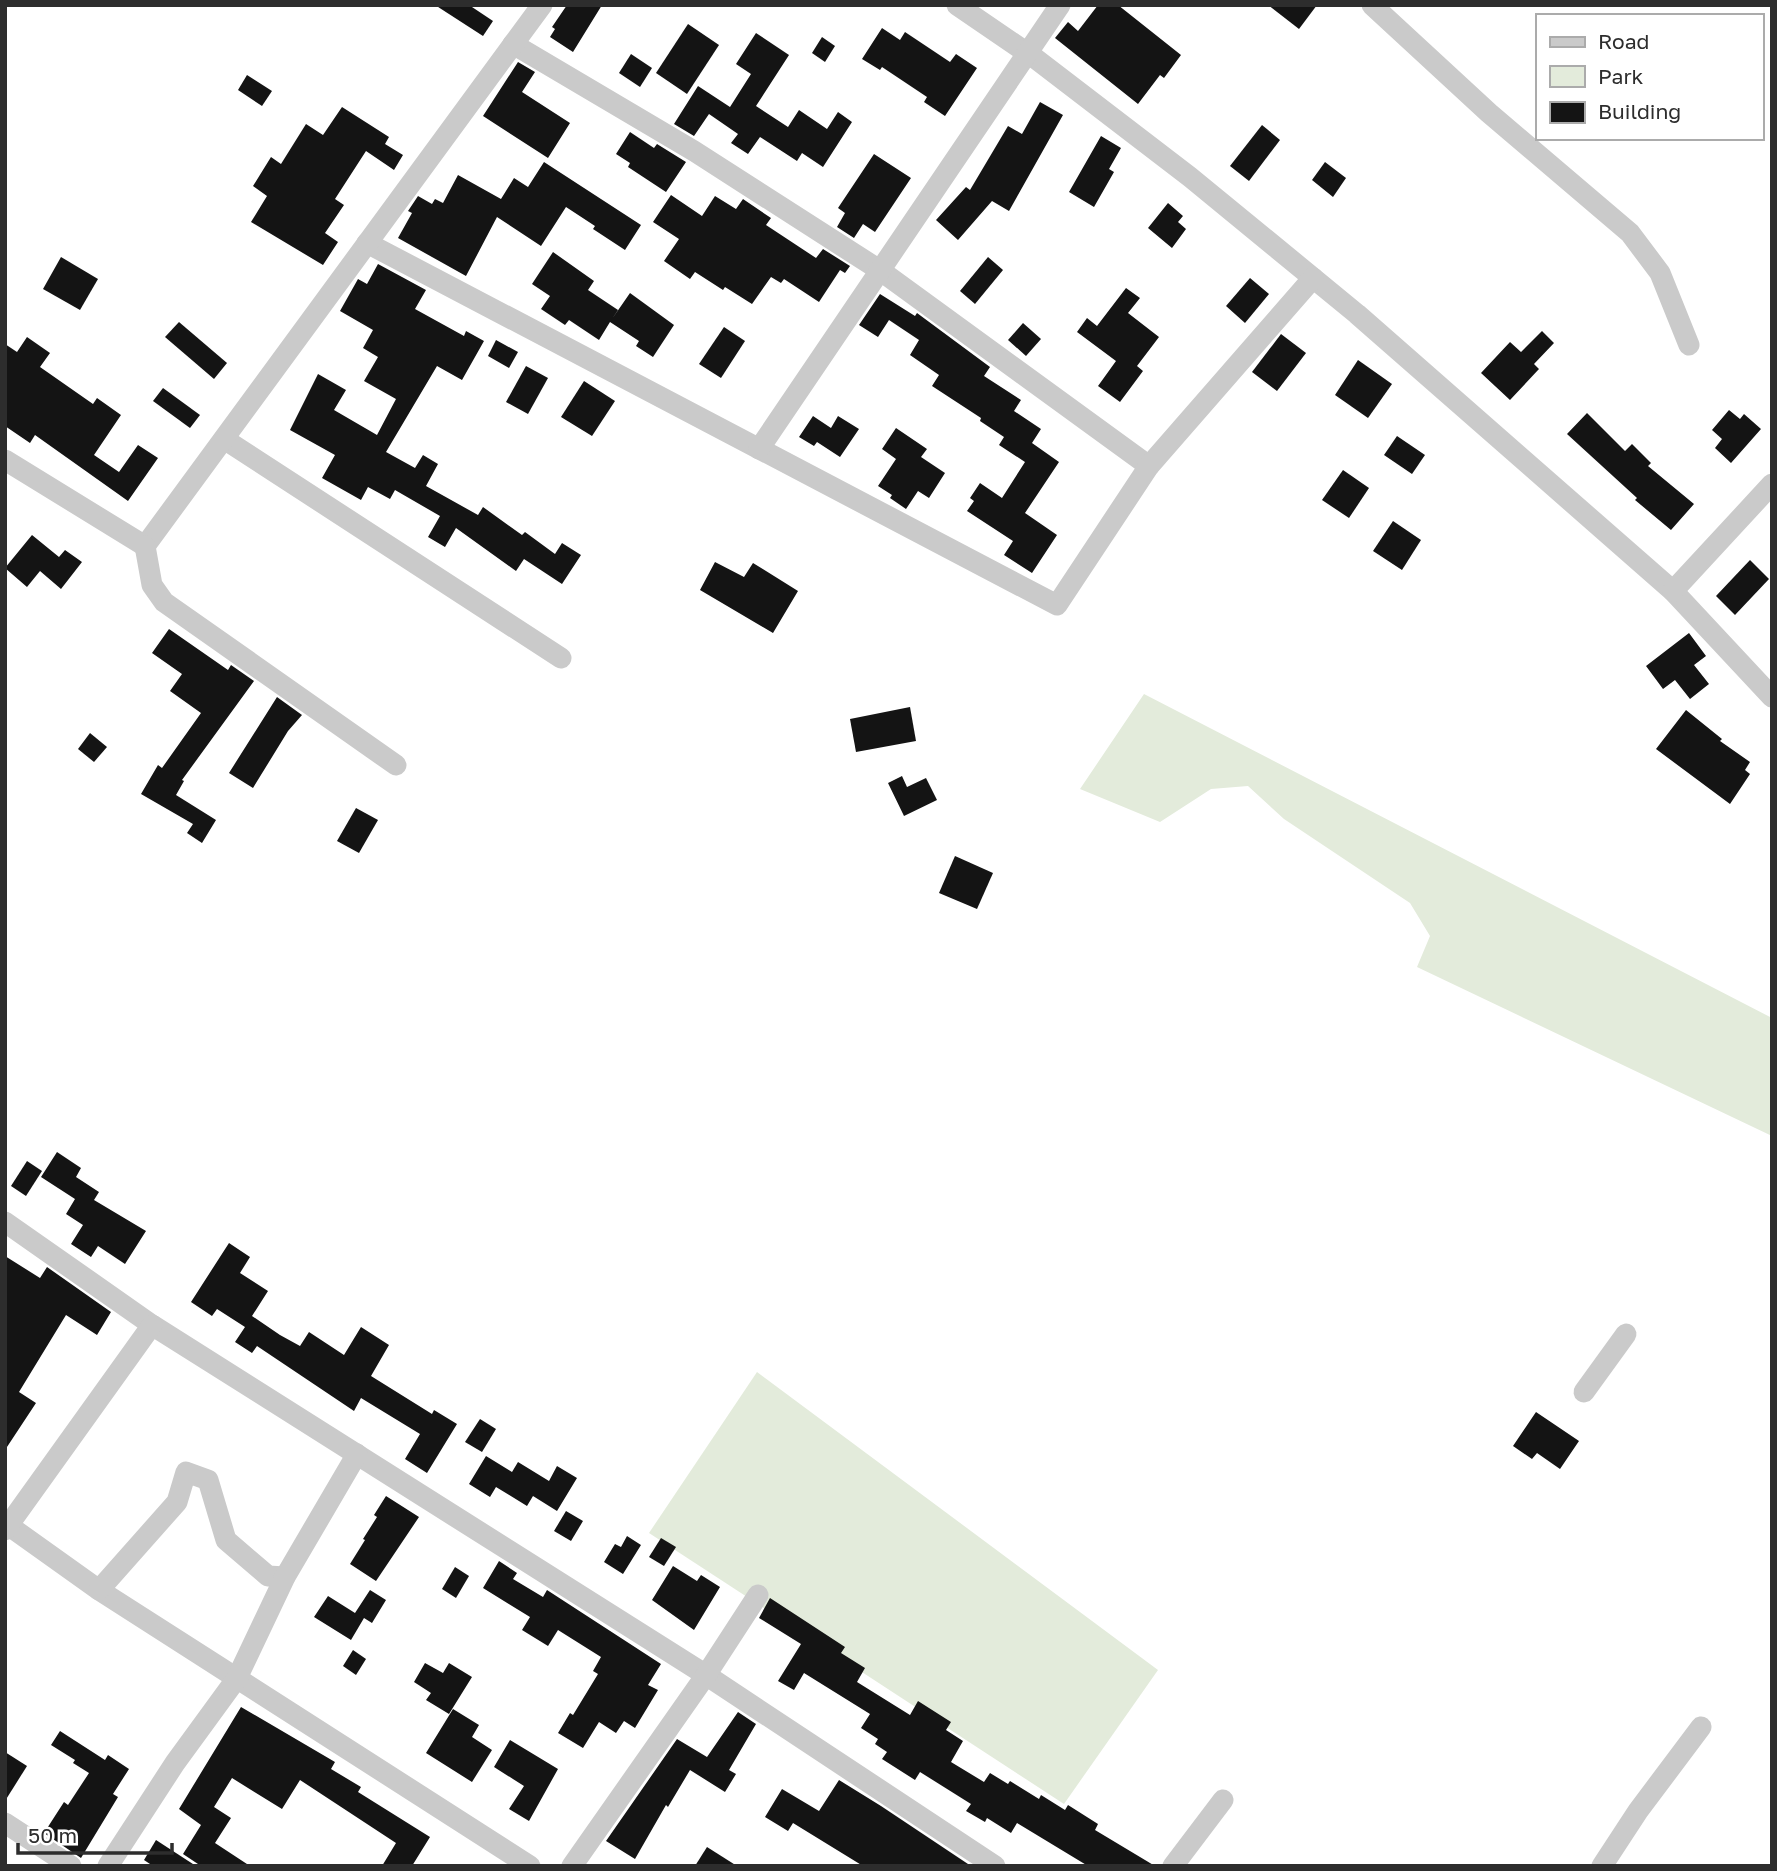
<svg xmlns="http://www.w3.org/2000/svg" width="1777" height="1871" font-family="'Golos Text',sans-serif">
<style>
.green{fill:#e3ebdb}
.building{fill:#141414}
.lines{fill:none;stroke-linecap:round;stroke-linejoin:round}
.minor{stroke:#cacaca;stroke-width:21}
</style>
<rect width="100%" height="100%" fill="#fff"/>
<g class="green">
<polygon points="1144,694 1772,1018 1772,1136 1417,967 1430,936 1410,903 1284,819 1248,786 1211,789 1160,822 1080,789"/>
<polygon points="757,1372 1158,1670 1064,1804 649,1533"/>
</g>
<g class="building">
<polygon points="435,5 469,5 493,21 483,36"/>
<polygon points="567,5 602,5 573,52 550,37 555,29 552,27"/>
<polygon points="1098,5 1118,5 1181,55 1164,78 1160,75 1138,104 1055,38 1068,22 1078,31"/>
<polygon points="1268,5 1317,5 1299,29"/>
<polygon points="688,24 719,45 687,94 656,73"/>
<polygon points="882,28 900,40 905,32 950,62 956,54 977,68 945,116 924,102 927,97 882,67 880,70 862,59"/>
<polygon points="756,33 789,55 756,106 788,127 799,110 827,129 838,112 852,122 823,167 802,153 797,161 760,137 748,154 731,143 738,134 709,114 694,136 674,124 698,86 730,107 751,74 736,64"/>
<polygon points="822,37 835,46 825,62 812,53"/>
<polygon points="631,54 652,68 640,87 619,73"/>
<polygon points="518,62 535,72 522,92 570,123 548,158 483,116"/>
<polygon points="247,75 272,91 262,106 238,90"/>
<polygon points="1040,102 1063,115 1009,211 992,201 958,240 936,220 966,187 970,190 1008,126 1022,134"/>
<polygon points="342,107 389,137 385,144 403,155 394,170 366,151 335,199 344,205 325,233 338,242 323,265 251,222 267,196 253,186 271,157 281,164 306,124 323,135"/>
<polygon points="1262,125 1280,140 1249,181 1230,166"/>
<polygon points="630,132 654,148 657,144 686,162 666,192 628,167 630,163 616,154"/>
<polygon points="1101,136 1121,148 1109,169 1114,172 1094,207 1069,192"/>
<polygon points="874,154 911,178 875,232 863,224 854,238 837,227 845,213 838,208"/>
<polygon points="544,162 641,225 625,250 593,229 595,226 566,207 541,246 497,217 466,276 398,238 412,213 408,211 418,196 432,204 435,199 443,203 458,175 501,199 514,178 528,187"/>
<polygon points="1325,162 1346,178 1333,197 1312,180"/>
<polygon points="671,195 702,216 715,196 736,209 743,199 771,218 766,225 816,258 823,249 850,266 845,273 840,270 819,302 784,279 781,283 771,277 752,304 725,287 723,290 695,272 690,279 664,261 679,239 653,222"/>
<polygon points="1168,203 1183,216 1178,222 1186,229 1172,248 1148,228"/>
<polygon points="553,252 594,281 588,290 618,310 612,319 630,293 674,325 653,357 636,346 639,341 610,322 599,340 569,320 565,325 541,309 550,296 532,284"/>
<polygon points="61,257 98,279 80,310 43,289"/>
<polygon points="988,257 1003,270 975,304 960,291"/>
<polygon points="378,264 426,290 415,309 464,336 466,331 484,341 462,380 437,366 386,452 415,468 423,455 438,464 426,486 478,515 483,507 522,535 525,532 555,554 562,543 581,555 562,584 524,559 516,571 456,528 445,547 428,537 440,516 395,490 390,499 368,487 361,500 322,478 335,455 290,430 318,374 346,390 334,410 377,435 396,399 364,381 378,357 363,348 373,330 340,311 358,279 367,284"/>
<polygon points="1250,278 1269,294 1245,323 1226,306"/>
<polygon points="1126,288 1140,298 1128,313 1159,337 1137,366 1143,371 1120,402 1098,386 1116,361 1077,332 1087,318 1097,326"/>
<polygon points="880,294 915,316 917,313 990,367 984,376 1021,400 1014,411 1041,429 1032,443 1059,462 1025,513 1057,535 1032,573 1004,555 1013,541 967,511 974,501 970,498 980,483 1002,498 1025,462 999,445 1004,437 980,421 981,418 932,386 939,375 910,355 919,340 889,320 878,337 859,325"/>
<polygon points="179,322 227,363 214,379 165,337"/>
<polygon points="1023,323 1041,339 1026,356 1008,340"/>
<polygon points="724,327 745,341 721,378 699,364"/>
<polygon points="1542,331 1554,343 1534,364 1539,369 1510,400 1481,373 1510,342 1521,352"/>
<polygon points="1281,334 1306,353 1277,391 1252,372"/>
<polygon points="27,337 50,353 40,367 93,404 97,398 121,415 94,455 119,472 138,445 158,458 128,501 35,435 30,443 5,426 5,344 17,352"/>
<polygon points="496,340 518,352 509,368 488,356"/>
<polygon points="1358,360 1392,384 1368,418 1335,395"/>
<polygon points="526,366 548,378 528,414 506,402"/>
<polygon points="584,381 615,401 592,436 561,417"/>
<polygon points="163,388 200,415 190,428 153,401"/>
<polygon points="1729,410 1740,419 1744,414 1761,429 1731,463 1715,448 1722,439 1712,430"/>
<polygon points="1587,413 1625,451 1632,444 1651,463 1648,466 1694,504 1671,530 1635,500 1637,498 1567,434"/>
<polygon points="813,416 831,428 838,416 859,429 840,457 817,442 814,446 799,437"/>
<polygon points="896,428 927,449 921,457 945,473 929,498 918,491 906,509 890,498 892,495 878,486 896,459 882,449"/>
<polygon points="1397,436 1425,455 1412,474 1384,455"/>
<polygon points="1343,470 1369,488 1349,518 1322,500"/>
<polygon points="1393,521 1421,540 1402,570 1373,551"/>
<polygon points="32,535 59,557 65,550 82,562 61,589 40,571 27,587 5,568"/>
<polygon points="1750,560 1769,579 1735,615 1716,596"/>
<polygon points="715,562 744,577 753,563 798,591 773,633 700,590"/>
<polygon points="169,629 228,670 231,665 254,681 182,780 184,781 176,795 216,820 202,843 187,833 193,824 141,794 158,765 162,768 201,713 170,691 182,674 152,653"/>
<polygon points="1689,633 1706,656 1694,665 1709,684 1690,699 1675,680 1663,689 1646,666"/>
<polygon points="277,697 302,715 288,731 253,788 229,773"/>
<polygon points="910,707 916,741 856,752 850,719"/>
<polygon points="1686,710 1722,739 1720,741 1750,762 1745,770 1750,774 1730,804 1656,749"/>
<polygon points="90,733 107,747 94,762 78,749"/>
<polygon points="902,776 907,787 926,778 937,800 904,816 888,783"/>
<polygon points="356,808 378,820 359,853 337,841"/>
<polygon points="955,856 993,873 977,909 939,893"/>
<polygon points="57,1152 81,1168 76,1177 99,1192 94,1200 146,1231 125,1264 98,1246 91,1257 71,1244 83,1225 66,1214 75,1199 41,1177"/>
<polygon points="27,1161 42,1171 26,1196 11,1186"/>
<polygon points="229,1243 250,1257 240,1273 268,1291 252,1316 280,1335 300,1346 309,1332 344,1355 361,1327 389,1345 371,1376 432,1414 434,1410 457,1424 427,1473 405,1459 420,1434 361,1398 354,1411 257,1346 252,1353 235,1342 245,1327 217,1309 212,1316 191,1302"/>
<polygon points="5,1256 40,1278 47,1267 111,1312 97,1335 66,1315 19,1392 36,1403 5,1450"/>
<polygon points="1536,1412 1579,1441 1560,1469 1537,1453 1532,1459 1513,1446"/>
<polygon points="480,1419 496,1429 482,1452 465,1442"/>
<polygon points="486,1456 512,1472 518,1462 549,1481 557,1466 577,1478 557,1511 533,1496 527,1506 496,1487 490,1497 469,1484"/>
<polygon points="386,1496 419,1517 376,1581 350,1564 365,1540 363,1539 377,1517 374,1515"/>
<polygon points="566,1511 583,1521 571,1541 554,1531"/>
<polygon points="627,1536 641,1545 623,1574 604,1562 615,1544 621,1547"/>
<polygon points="661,1538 676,1547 664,1566 649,1557"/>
<polygon points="499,1561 517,1573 513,1579 543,1597 547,1590 661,1664 648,1685 658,1690 635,1728 624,1721 616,1733 599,1722 583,1748 558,1733 570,1713 573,1715 598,1674 593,1671 601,1657 558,1630 548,1646 522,1630 530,1617 483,1588"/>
<polygon points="673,1566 697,1581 701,1575 720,1587 694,1630 652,1600"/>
<polygon points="455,1567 469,1576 456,1598 442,1589"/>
<polygon points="370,1590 386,1600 372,1623 364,1618 351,1640 314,1617 328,1596 355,1613"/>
<polygon points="770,1598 845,1647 841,1653 865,1668 857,1682 910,1715 918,1701 951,1722 946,1730 963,1741 951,1762 984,1782 990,1773 1008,1784 1010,1781 1039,1799 1041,1795 1065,1810 1068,1805 1098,1824 1095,1830 1155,1866 1088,1866 1017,1823 1011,1833 987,1818 985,1822 966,1811 971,1804 920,1772 915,1780 882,1759 887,1752 875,1744 878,1739 861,1728 870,1714 804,1673 794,1690 778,1681 801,1644 759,1618"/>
<polygon points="353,1650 366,1659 356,1675 343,1666"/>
<polygon points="425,1663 443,1673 449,1663 472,1677 449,1714 426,1700 431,1693 414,1682"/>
<polygon points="241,1707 335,1762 331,1769 361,1787 358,1792 430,1837 412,1866 382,1866 396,1843 300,1780 282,1809 232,1778 214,1807 231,1818 215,1843 250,1866 201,1866 183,1854 201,1825 179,1809"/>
<polygon points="453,1709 479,1725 472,1737 492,1750 472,1782 426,1753"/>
<polygon points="738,1712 756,1724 729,1770 736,1774 725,1792 690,1770 668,1807 666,1805 635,1859 606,1841 677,1739 707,1757"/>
<polygon points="60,1731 105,1760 108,1755 129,1769 113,1794 118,1797 81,1858 44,1833 64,1802 68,1805 89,1773 73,1763 75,1760 51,1745"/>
<polygon points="510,1740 558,1769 529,1821 509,1809 524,1786 494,1767"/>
<polygon points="5,1752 27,1766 5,1801"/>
<polygon points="839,1780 881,1806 971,1866 863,1866 793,1823 788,1831 765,1817 782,1789 819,1811"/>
<polygon points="156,1840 196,1866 153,1866 144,1860"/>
<polygon points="707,1847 737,1866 695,1866"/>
</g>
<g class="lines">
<g class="minor">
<polyline points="957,5 1036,59 1190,177 1357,314 1673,591 1772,697"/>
<polyline points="1372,5 1489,113 1630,233 1660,273 1689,345"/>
<polyline points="513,44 694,151 881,271 1149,466"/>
<polyline points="367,243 1057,605 1149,466 1313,278"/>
<polyline points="224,439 561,658"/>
<polyline points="759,449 1060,5"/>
<polyline points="5,460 145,546 542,5"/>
<polyline points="145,546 152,585 164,602 396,765"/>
<polyline points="1673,591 1772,484"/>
<polyline points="5,1222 152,1325 706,1675 995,1866"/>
<polyline points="1584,1392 1626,1334"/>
<polyline points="5,1523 99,1590 530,1866"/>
<polyline points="5,1530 152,1325"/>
<polyline points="99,1590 177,1502 186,1472 208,1480 226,1540 268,1576 285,1577"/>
<polyline points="5,1823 71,1866"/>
<polyline points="108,1866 175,1763 237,1678 285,1577 357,1454"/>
<polyline points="572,1866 706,1675 758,1595"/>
<polyline points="1173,1866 1223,1800"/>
<polyline points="1602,1866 1638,1811 1701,1727"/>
</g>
</g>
<rect width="1777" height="1871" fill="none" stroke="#2d2d2d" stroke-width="14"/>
<rect x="1536" y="14" width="228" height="126" fill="#ffffff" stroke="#ababab" stroke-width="2"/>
<rect x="1550" y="37" width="35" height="10" fill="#cacaca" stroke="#ababab" stroke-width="2"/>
<text x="1598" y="49" font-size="21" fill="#2d2d2d">Road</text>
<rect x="1550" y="66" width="35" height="21" fill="#e3ebdb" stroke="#ababab" stroke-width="2"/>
<text x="1598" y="84" font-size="21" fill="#2d2d2d">Park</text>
<rect x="1550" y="102" width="35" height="21" fill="#141414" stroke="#ababab" stroke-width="2"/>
<text x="1598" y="119" font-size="21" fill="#2d2d2d">Building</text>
<path d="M18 1843v10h154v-10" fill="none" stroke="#2d2d2d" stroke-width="3.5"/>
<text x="28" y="1843" font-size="21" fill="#2d2d2d" stroke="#ffffff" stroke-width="5" paint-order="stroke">50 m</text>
</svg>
